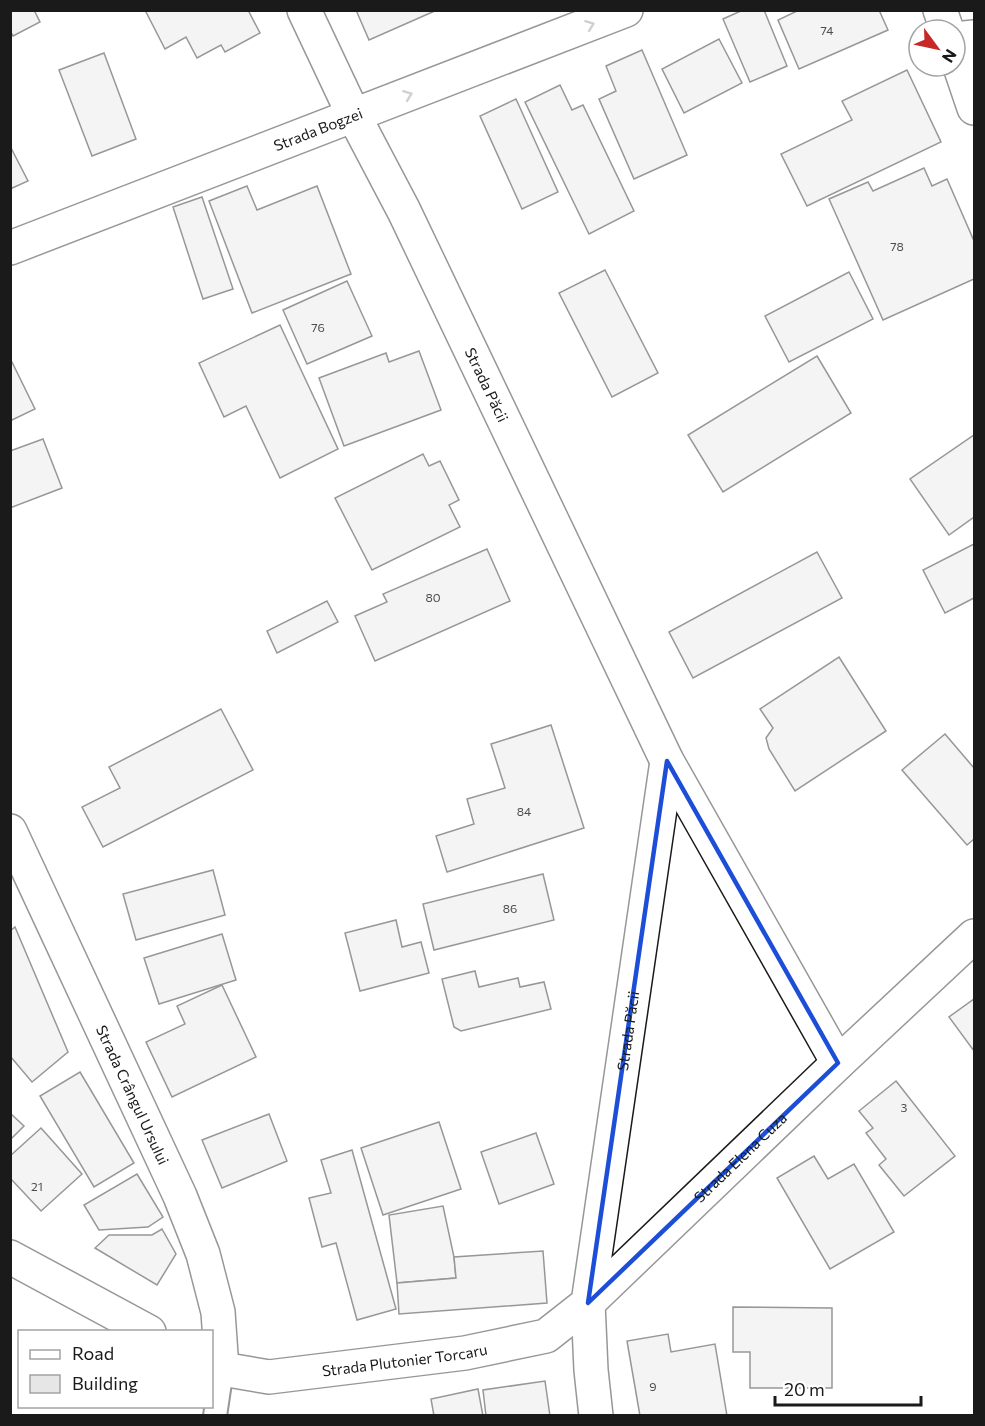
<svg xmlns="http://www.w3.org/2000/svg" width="985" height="1426" font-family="Commissioner,sans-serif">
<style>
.building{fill:#e6e6e6;stroke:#1a1a1a;stroke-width:1.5}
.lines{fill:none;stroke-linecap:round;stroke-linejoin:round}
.service-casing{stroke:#1a1a1a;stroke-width:26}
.minor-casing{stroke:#1a1a1a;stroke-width:36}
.tertiary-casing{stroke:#1a1a1a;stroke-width:36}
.service{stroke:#fff;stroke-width:22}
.minor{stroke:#fff;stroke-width:33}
.tertiary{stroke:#fff;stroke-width:33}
.oneway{stroke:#989898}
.marked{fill:none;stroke:#1d4ed8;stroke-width:4.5;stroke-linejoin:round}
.labels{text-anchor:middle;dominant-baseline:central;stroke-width:4.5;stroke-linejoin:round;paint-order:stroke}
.number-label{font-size:12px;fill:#4d4d4d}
.street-label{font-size:15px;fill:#1a1a1a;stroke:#fff}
</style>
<rect width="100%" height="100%" fill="#fff"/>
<g class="building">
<polygon points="10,10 34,10 40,22 13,36 10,31"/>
<polygon points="145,10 248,10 260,33 225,52 221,45 197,58 186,37 165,49"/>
<polygon points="356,10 437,10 369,40"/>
<polygon points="743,10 764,10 787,66 750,82 723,19"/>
<polygon points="799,10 879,10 888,30 799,69 778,20"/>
<polygon points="719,39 742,83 684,113 662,69"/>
<polygon points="642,50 687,155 634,179 599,99 616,91 606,66"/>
<polygon points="104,53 136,139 92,156 59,70"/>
<polygon points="907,70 941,142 807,206 781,154 852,120 842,101"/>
<polygon points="560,85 572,110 583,105 634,211 589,234 525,102"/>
<polygon points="516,99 558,192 522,209 480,116"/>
<polygon points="10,146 28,181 10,189"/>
<polygon points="924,168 932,186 947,179 974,241 974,279 883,320 829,199 868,182 873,191"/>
<polygon points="247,186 257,210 317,186 351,274 252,313 209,201"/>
<polygon points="202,197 233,289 203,299 173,207"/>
<polygon points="605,270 658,373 612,397 559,293"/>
<polygon points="849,272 873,319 789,362 765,316"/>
<polygon points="347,281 372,336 307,364 283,310"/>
<polygon points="280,325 338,449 280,478 246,406 224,417 199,363"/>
<polygon points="419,351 441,410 344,446 319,378 386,353 389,362"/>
<polygon points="817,356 851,413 723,492 688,435"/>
<polygon points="10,358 35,409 12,420 10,417"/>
<polygon points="974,435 974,517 949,535 910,479"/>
<polygon points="43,439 62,488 10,508 10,451"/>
<polygon points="423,454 429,466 440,461 459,500 449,505 460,527 372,570 335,498"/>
<polygon points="974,544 974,598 945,613 923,570"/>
<polygon points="487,549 510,601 375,661 355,616 387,602 383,594"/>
<polygon points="817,552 842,598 693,678 669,632"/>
<polygon points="327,601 338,622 277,653 267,631"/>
<polygon points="839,657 886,731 795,791 769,749 766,738 773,728 760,709"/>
<polygon points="221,709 253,770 103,847 82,807 120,788 109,767"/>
<polygon points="551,725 584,828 447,872 436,836 474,824 467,799 505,788 491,744"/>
<polygon points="945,734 974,768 974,839 967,845 902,770"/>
<polygon points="213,870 225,915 136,940 123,894"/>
<polygon points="543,874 554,920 434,950 423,904"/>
<polygon points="396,920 402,947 421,942 429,973 360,991 345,933"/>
<polygon points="15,927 68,1052 32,1082 10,1056 10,931"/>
<polygon points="222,934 236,980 159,1004 144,958"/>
<polygon points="475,971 479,987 518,978 520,987 544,982 551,1009 461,1031 454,1027 442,979"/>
<polygon points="222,985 256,1057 172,1097 146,1042 185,1024 177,1006"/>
<polygon points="974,999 974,1051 949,1017"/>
<polygon points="80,1072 134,1163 94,1187 40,1096"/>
<polygon points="896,1081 955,1156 904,1196 879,1165 886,1159 866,1133 873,1128 859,1111"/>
<polygon points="10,1113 24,1126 10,1140"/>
<polygon points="269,1114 287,1161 222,1188 202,1140"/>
<polygon points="439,1122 461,1189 383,1215 361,1148"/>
<polygon points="41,1128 82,1174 41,1211 10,1178 10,1156"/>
<polygon points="536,1133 554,1184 499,1204 481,1152"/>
<polygon points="352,1150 396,1309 357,1320 336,1243 322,1247 309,1198 331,1193 321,1160"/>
<polygon points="814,1156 828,1179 854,1164 894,1232 830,1269 777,1178"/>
<polygon points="137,1174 163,1217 148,1227 99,1230 84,1205"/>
<polygon points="443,1206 454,1257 456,1278 397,1283 389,1215"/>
<polygon points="162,1229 176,1254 157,1285 95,1248 109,1235 152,1235"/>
<polygon points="543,1251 547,1303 399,1314 397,1283 456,1278 454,1257"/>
<polygon points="733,1307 832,1308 832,1388 750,1388 750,1352 733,1352"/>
<polygon points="668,1334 671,1352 715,1344 727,1416 640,1416 627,1341"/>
<polygon points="545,1381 550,1416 486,1416 483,1390"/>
<polygon points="478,1389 483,1416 434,1416 431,1399"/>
</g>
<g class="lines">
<g class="service-casing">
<polyline id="service" points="215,1416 222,1369"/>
</g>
<g class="minor-casing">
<g id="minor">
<path id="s1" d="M304 10 354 116 404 211 667 761 838 1063"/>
<polyline points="955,39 974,37"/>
<path id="s2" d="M10 248 626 10"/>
<path id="s3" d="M10 831 180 1196 203 1254 218 1312 222 1369"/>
<polyline points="10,1257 149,1332"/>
<path id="s4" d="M212 1363 222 1369 269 1377 465 1353 546 1336 588 1303 667 761"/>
<path id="s5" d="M596 1416 591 1370 588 1303 838 1063 974 936"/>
</g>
</g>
<g class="tertiary-casing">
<g id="tertiary">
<polyline points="940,10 947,30"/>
<polyline points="955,52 974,108"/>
</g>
</g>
<use href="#service" class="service"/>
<use href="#minor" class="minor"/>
<use href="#tertiary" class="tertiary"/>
</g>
<defs><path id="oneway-chevron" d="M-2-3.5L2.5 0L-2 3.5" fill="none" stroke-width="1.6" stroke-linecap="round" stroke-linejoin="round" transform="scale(1.5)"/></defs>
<g class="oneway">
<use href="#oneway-chevron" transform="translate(590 25) rotate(-21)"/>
<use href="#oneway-chevron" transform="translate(408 95) rotate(-21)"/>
</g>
<path d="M0 0H985V1426H0ZM667 761 838 1063 588 1303Z" fill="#fff" fill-opacity=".55" fill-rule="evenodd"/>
<path class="marked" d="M667 761 838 1063 588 1303Z"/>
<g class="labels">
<g class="number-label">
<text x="827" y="30">74</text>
<text x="897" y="246">78</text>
<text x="318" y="327">76</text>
<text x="433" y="597">80</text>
<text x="524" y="811">84</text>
<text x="510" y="908">86</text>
<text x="904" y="1107">3</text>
<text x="37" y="1186">21</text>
<text x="653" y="1386">9</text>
</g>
<g class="street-label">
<text stroke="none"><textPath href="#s2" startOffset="330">Strada Bogzei</textPath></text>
<text stroke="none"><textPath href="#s1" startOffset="417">Strada Păcii</textPath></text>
<text stroke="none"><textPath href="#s4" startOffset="668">Strada Păcii</textPath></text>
<text stroke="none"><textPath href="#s3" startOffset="291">Strada Crângul Ursului</textPath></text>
<text stroke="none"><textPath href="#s5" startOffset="324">Strada Elena Cuza</textPath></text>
<text stroke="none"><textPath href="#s4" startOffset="196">Strada Plutonier Torcaru</textPath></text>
</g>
</g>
<rect width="985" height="1426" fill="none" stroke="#1a1a1a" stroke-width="24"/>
<rect x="18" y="1330" width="195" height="78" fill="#ffffff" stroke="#a3a3a3" stroke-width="1.5"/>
<rect x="30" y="1350" width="30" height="9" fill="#ffffff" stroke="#a3a3a3" stroke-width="1.5"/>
<text x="72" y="1360" font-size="18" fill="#1a1a1a">Road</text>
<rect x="30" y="1375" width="30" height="18" fill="#e6e6e6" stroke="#a3a3a3" stroke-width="1.5"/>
<text x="72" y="1390" font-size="18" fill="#1a1a1a">Building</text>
<g transform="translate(937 48) rotate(123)"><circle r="28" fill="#ffffff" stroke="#a3a3a3" stroke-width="1.5"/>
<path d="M0-4.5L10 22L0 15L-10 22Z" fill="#c62828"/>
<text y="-9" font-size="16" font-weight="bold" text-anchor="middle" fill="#1a1a1a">N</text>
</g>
<path d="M775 1396v9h146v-9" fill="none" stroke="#1a1a1a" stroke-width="3"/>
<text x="784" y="1396" font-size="18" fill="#1a1a1a" stroke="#ffffff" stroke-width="4.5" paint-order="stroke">20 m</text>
</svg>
